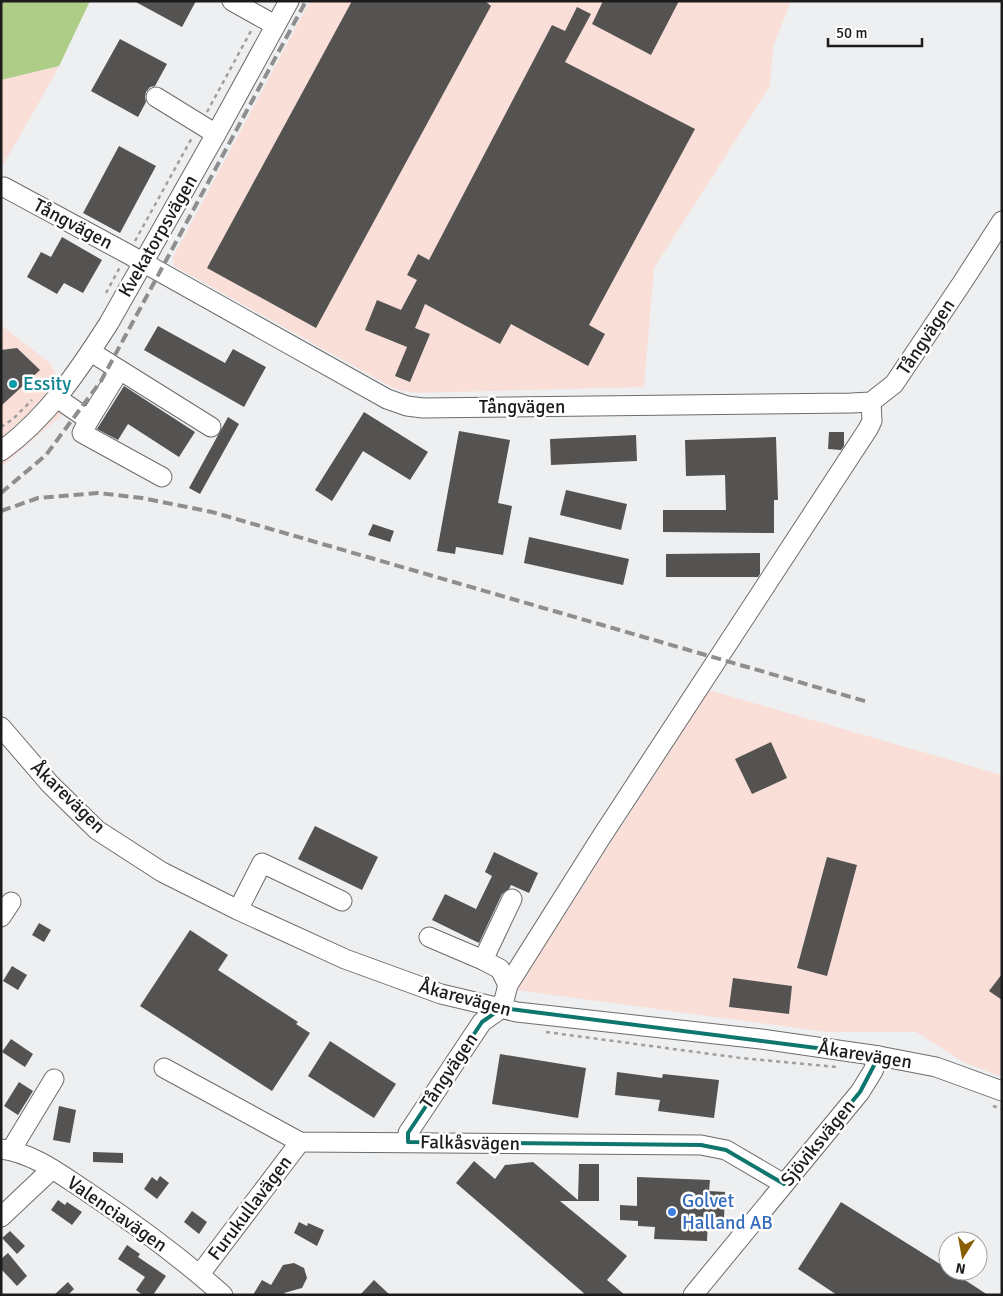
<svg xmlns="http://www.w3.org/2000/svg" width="1003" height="1296" font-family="Signika,sans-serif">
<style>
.industrial{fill:#f9dfd8}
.green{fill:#aecd86}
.building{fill:#545352}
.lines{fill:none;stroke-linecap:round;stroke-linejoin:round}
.minor-casing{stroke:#6b6c6d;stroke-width:21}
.path{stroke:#9f9fa0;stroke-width:2.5;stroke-dasharray:4 4;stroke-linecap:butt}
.minor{stroke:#fff;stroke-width:19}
.rail{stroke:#8e8e8f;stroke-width:4;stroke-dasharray:10 5;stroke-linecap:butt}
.marked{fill:none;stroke:#0f766e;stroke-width:4;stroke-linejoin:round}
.culture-dot{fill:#0f9aa8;stroke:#fff;stroke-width:2}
.shop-dot{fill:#3f7fe0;stroke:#fff;stroke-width:2}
.labels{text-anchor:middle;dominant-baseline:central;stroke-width:5;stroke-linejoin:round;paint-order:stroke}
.street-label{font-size:19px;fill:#1c1c1c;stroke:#fff}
.culture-label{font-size:19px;fill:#0d838f;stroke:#fff;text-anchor:start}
.shop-label{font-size:19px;fill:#366cbe;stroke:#fff;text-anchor:start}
</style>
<rect width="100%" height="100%" fill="#eeeff0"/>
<g class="industrial">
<polygon points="310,1 791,1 773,47 770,86 654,268 644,387 414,393 395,389 174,266 173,257"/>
<polygon points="59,66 32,115 1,168 1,80"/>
<polygon points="1,325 51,364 69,409 1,467"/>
<polygon points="709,690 1002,775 1002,1077 963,1062 916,1032 826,1032 516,990"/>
</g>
<polygon class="green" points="1,1 90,1 59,66 1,80"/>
<g class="building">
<polygon points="134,1 196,1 182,27"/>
<polygon points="352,1 485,1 491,6 316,328 207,268"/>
<polygon points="603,1 679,1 651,55 592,24"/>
<polygon points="577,7 591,14 565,62 695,129 589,325 605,334 588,366 511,324 500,344 425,304 415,328 430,334 410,382 395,376 407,347 365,330 377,300 401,310 417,280 407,275 418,254 429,260 552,25 565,31"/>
<polygon points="120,39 167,64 155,86 150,87 146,92 145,97 146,102 138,117 91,91"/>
<polygon points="119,146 156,166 120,233 83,213"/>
<polygon points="62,237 102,260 83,293 64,283 57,294 27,277 41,252 51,257"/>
<polygon points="158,326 225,363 233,349 266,367 244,407 144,350"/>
<polygon points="17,348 40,370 1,406 1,350"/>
<polygon points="124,386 195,432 179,457 128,424 118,440 97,429"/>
<polygon points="364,412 428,452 410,480 363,451 332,501 315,490"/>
<polygon points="228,417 239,424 200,494 189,488"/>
<polygon points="459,431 510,440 498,503 512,506 503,555 456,547 455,554 437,551"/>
<polygon points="829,432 844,432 844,446 841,450 828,449"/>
<polygon points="636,435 637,461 551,465 550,439"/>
<polygon points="776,437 778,500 774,500 774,533 663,532 663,510 726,510 725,475 686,476 685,440"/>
<polygon points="566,490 627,504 621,530 560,515"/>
<polygon points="373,524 394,531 390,542 368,535"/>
<polygon points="529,537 629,559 623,585 524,563"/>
<polygon points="760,553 760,574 758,577 666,577 666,554"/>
<polygon points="771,742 787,778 752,794 735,759"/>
<polygon points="315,826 378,857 362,890 298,859"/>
<polygon points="494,852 538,873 529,893 511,885 509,889 502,894 479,943 432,920 445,894 476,909 492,876 485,872"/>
<polygon points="827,857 857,865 827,976 797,968"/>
<polygon points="39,923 51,930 44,942 32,935"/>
<polygon points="190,930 228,955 218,970 298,1022 296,1024 310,1033 272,1091 140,1006"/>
<polygon points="12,966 27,975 18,990 3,981"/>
<polygon points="1002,974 1002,1000 989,991"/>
<polygon points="733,978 792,986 789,1014 729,1007"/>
<polygon points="11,1039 33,1054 25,1067 2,1052"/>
<polygon points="330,1041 396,1084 374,1118 308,1076"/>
<polygon points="500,1054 586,1068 578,1118 492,1104"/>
<polygon points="617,1072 662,1078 663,1074 719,1080 714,1118 658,1111 660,1100 615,1095"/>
<polygon points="19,1082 33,1091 18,1115 4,1106"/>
<polygon points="59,1106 76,1110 70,1143 53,1140"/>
<polygon points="93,1152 123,1153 123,1163 93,1162"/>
<polygon points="474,1161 495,1179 505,1165 533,1162 578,1200 579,1164 599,1164 599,1201 560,1201 627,1256 607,1280 625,1295 586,1295 456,1183"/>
<polygon points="160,1176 169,1183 157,1199 144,1189 152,1177 157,1181"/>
<polygon points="637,1177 710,1180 709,1191 725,1192 724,1219 708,1218 707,1241 654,1239 655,1227 638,1226 638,1221 620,1220 620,1205 637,1206"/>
<polygon points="58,1200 65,1205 67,1202 82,1212 72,1225 51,1210"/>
<polygon points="841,1202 948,1269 948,1271 951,1271 988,1295 837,1295 798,1269"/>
<polygon points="192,1211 207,1222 199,1234 184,1222"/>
<polygon points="299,1222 307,1226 308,1223 324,1230 317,1246 294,1233"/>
<polygon points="10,1231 25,1246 17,1254 2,1238"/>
<polygon points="127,1245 140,1254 138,1257 166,1276 153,1295 143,1295 136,1290 145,1277 118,1259"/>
<polygon points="8,1253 27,1276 17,1286 1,1269 1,1259"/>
<polygon points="294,1263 304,1268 307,1278 302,1288 284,1293 287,1295 253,1295 262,1280 271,1285 283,1265"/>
<polygon points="374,1280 390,1295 360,1295"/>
<polygon points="68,1282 74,1289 68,1295 54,1295"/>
</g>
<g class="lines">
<g class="minor-casing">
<g id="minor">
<polyline points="232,1 275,25"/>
<polyline points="156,97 216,134"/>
<polyline points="4,187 128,254 387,399 407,406 423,408 851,403 871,402 894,384 962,283 1002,221"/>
<polyline points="91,352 211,427"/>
<polyline points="57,398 89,420 82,433 162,477"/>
<polyline points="89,420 119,371"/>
<path d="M1 451C47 418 79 370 109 323L216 134 289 1"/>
<polyline points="1,727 50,784 97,830 162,872 238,910 345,959 441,994 517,1012 761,1039 879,1056 936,1067 1002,1091"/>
<polyline points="238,910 262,863 342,901"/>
<polyline points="1,917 11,902"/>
<polyline points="429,937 483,960 500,969 508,985"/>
<polyline points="483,960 512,899"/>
<polyline points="164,1068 300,1142 701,1145 726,1150 784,1184"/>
<polyline points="408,1142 408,1133 482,1022 502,1008 508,985 600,839 868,429 872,421 871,402"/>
<path d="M1 1149C33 1153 60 1174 86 1191 134 1223 180 1257 223 1295"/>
<polyline points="11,1150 54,1079"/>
<polyline points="1,1217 52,1169"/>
<polyline points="200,1274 300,1142"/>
<polyline points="693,1295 860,1092 873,1071 879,1056"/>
</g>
</g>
<g class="path">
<polyline points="1,4 4,1"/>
<polyline points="207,112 252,29"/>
<polyline points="135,241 193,136"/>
<polyline points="106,293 120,267"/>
<polyline points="1,427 13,419 32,400"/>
<polyline points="546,1032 741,1058 836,1067"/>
<polyline points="993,1106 1002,1109"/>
</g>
<use href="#minor" class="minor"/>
<g class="rail">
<polyline points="1,493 46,455 101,381 306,1"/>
<polyline points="1,511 38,498 98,493 142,498 212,512 868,702"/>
</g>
</g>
<path class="marked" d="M502 1008 879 1056 860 1092 784 1184 726 1150 701 1145 408 1142V1133L482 1022Z"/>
<circle class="culture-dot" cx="13" cy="384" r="5"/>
<circle class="shop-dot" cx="672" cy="1212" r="5"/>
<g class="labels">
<g class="street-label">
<text transform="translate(73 224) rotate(28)">Tångvägen</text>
<text transform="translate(158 236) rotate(-60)">Kvekatorpsvägen</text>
<text transform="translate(926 337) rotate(-56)">Tångvägen</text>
<text x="522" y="407">Tångvägen</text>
<text transform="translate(68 797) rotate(44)">Åkarevägen</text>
<text transform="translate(465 998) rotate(15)">Åkarevägen</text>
<text transform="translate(865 1055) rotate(9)">Åkarevägen</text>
<text transform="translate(449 1071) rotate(-56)">Tångvägen</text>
<text transform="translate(470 1143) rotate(1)">Falkåsvägen</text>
<text transform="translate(818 1143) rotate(-51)">Sjöviksvägen</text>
<text transform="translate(250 1208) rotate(-53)">Furukullavägen</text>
<text transform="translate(117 1214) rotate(35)">Valenciavägen</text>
</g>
<g class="culture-label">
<text x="23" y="384">Essity</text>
</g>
<g class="shop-label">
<text x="682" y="1201">Golvet<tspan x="682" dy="22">Halland AB</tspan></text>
</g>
</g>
<rect width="1003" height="1296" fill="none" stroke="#1c1c1c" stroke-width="5"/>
<g transform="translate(963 1256) rotate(191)"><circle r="24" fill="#ffffff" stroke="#a4a4a4"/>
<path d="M0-4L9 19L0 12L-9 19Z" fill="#885c00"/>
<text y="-8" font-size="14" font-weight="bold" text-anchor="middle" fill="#1c1c1c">N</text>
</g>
<path d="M828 38v8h94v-8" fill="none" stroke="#1c1c1c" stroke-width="2.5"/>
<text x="836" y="38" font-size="15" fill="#1c1c1c" stroke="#ffffff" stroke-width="4" paint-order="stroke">50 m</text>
</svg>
